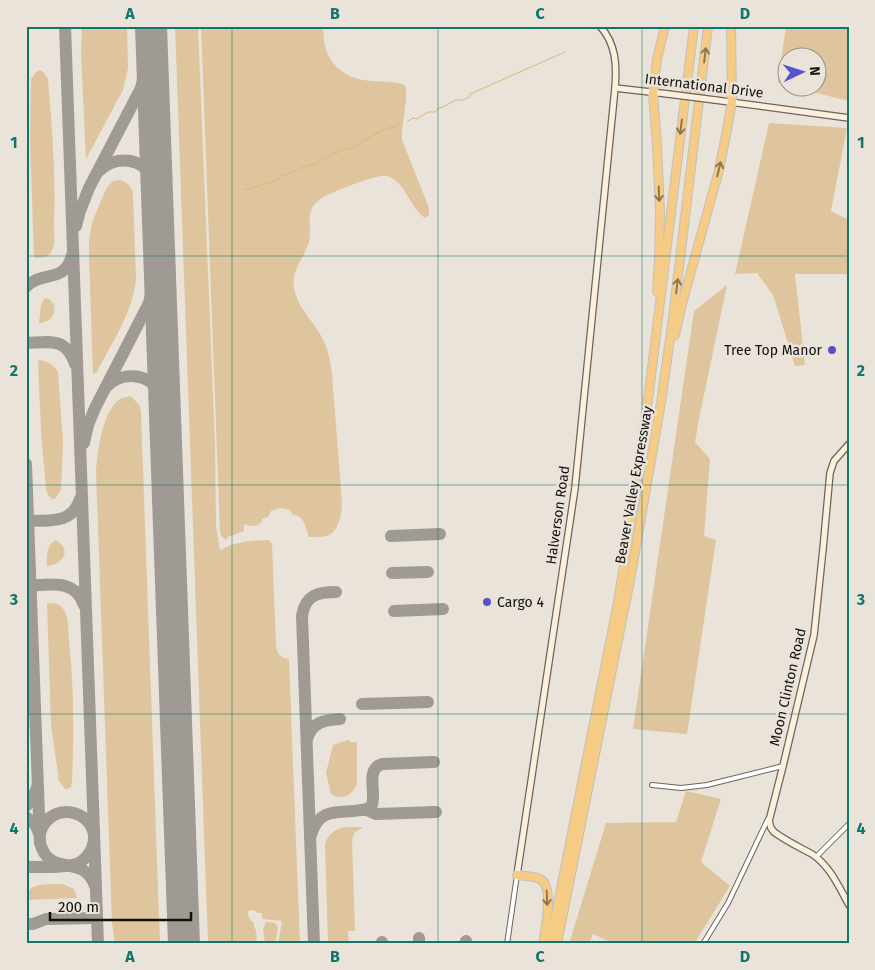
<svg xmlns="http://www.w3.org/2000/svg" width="875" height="970" font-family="'Fira Sans',sans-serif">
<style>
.green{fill:#dec59e}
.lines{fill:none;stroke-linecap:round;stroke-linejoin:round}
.stream{stroke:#ddb677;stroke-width:1}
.taxiway{stroke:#9f9a93;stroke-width:12}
.runway{stroke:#9f9a93;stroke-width:32}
.street-casing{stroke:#6b655d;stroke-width:6}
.secondary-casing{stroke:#6b655d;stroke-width:8}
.highway-casing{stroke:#c2c1c0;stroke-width:10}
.street{stroke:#fff;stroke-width:4}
.secondary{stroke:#fcefdb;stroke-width:5.5}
.highway{stroke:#f5cb86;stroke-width:8}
.secondary-bridge-casing{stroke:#6b655d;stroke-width:8;stroke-linecap:butt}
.secondary-bridge{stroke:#fcefdb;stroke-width:5.5}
.oneway{stroke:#8f7750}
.grid{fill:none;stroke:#0f766e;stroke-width:1;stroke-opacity:0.55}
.poi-dot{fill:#5852ca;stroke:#eae3da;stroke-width:2}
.labels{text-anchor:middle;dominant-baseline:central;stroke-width:5;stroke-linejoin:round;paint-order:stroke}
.street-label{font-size:14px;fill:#13110e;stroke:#eae3da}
.poi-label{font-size:14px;fill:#13110e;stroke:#eae3da;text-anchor:end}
.neatline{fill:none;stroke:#0f766e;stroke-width:2}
.grid-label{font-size:16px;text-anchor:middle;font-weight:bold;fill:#0f766e}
</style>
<rect width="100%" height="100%" fill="#eae3da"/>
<g class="green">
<polygon points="82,26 127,26 128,68 123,90 86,159 81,53"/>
<path d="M175 26H198L215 444 216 527 220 550C233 542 253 540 269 540L272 544 276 646C277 654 281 658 289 659L300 944H278L282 921 263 919 262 918V913H258L256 911 250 910 248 912C248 917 250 920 254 923V927L256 930 257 944H208Z"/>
<path d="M201 26H323C324 33 323 39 325 46 329 64 345 77 363 80 374 82 386 81 398 83L403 84 406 87V101L402 131V140L429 208V215L425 218C410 208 405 181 387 176 378 173 333 192 323 197 320 199 317 202 314 205 306 215 312 229 309 242 305 257 291 270 294 288 297 305 309 317 318 331 327 344 330 358 332 374L342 503C342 513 339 530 329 535 323 538 315 537 309 537 306 529 304 515 293 515L290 510 281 508 271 511 268 517 262 519V523H259V525L251 526 244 524V531L228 537 226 540 222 537 220 532Z"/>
<polygon points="786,26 849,26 849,101 796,88 818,88 818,58 788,58 787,85 778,83"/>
<path d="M40 70 43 72 48 79C52 127 56 175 54 222 54 231 56 245 51 253 47 257 42 258 37 258L34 257 30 139 31 79 36 72Z"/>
<polygon points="769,123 847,128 831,211 849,220 849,274 795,274 805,365 795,366 773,295 757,273 735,274"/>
<path d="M120 180C128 183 131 185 133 194L136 277C134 311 112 342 97 372L93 374 89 259V240L92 223 97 210 107 187 113 181Z"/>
<polygon points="727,285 699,419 695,442 710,459 704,536 716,540 687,734 633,729 694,311"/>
<path d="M47 298C61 305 54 323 39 323L41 305 44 299Z"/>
<path d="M38 360C48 361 53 364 58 372L63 442 61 490 55 499H52L48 495 46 489 41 431Z"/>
<path d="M131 396 140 406 141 413 160 944H115L112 923 96 471C98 451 102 411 120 399 123 397 128 397 131 396Z"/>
<path d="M56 540C72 550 64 564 47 566 47 556 46 545 56 540Z"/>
<path d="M51 603C57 604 61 605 64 610 69 618 68 631 69 641 74 687 74 734 72 781L71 787 67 789H65L59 781 51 725 47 604Z"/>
<path d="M348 740H350V742H357V783C353 795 343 801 331 794L326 773 333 745Z"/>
<polygon points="686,791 721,799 701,862 730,886 694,944 615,944 593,934 589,944 569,944 606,823 676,822"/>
<path d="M345 827H362V828L355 832 352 839 355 931H348L349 944H328L325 844C328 834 335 829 345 827Z"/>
<path d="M63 884 74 889 77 898 26 900C25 881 49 885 63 884Z"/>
<path d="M266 922C283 921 277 932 275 944H265L263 928Z"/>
</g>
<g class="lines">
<g class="stream">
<polyline points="407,122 413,118 417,119 428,112 435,112 439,108 443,107 456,100 462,100 470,97 470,94 565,52"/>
<polyline points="244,189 250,189 263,184 273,182 282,176 296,171 303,167 315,164 331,155 346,149 352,148 382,130 393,127 400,123"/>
</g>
<g class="taxiway">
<polyline points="65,26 98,944"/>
<path d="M99 171C115 155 143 157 153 179 157 187 157 197 158 206"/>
<polyline points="76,226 80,211 89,188 141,88 148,58 151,26"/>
<path d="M26 287C42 270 65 284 72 255"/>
<path d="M26 343C50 342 66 337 75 364"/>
<path d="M106 387C123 370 152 373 161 396 165 404 165 414 166 423"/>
<polyline points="84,443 88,425 95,408 149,303 157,271 159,228"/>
<path d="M26 464 40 843C50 879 83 852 95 886"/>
<path d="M26 521C48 520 72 525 80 499"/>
<polyline points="391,536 440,534"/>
<polyline points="392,573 428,572"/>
<path d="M26 586C49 585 75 578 84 605"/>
<polyline points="394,611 443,609"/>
<polyline points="362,704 428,702"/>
<path d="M307 739C312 722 324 720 340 719"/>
<polyline points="26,806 33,798 37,787"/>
<polyline points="362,810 367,810 376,814 436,812"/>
<polyline points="26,817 35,824 39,833"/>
<path d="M311 835C321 800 350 818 371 807 378 794 364 770 382 764L434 762"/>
<path d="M26 867C40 867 64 868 76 864 84 861 89 855 92 848 105 814 52 795 40 833"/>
<polyline points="26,924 33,924 46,919 97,918"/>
<polyline points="419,938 419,944"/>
<polyline points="382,942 382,944"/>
<path d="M314 944 302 616C305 595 318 592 336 592"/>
<polyline points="465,944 466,941"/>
</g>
<polyline class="runway" points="151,26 184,944"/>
<g class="street-casing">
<g id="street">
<polyline points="652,785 681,788 707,785 783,766"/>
<polyline points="816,857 849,824"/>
<polyline points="507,944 517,875"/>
<polyline points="703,944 728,903 768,819"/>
</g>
</g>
<g class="secondary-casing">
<g id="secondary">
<polyline points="615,88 668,94"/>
<polyline points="715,100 849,118"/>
<path d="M849 444 834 461 830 473 823 549 814 635 783 766 769 821 771 828 774 832C786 841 799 847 812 854 830 866 839 887 849 905"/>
<path d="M517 875 575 488 615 88C617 65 616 44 600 26"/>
</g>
</g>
<g class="highway-casing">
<g id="highway">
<polyline points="657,292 659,259 660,212 657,146 653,93 657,59 665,26"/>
<polyline points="675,335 682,304 719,170 726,135 732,102 731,26"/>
<path d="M517 875C524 876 534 876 540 879 555 887 545 930 543 944"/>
<polyline points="550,944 618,602 628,540 649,392 694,26"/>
<polyline points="557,944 631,575 661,403 673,317 708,26"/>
</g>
</g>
<use href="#street" class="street"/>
<use href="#secondary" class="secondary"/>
<use href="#highway" class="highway"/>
<g class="secondary-bridge-casing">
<polyline id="secondary-bridge" points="668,94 715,100"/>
</g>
<use href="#secondary-bridge" class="secondary-bridge"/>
</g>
<defs><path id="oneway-shaft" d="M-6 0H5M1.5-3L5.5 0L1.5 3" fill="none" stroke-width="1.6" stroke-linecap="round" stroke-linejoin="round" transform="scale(1.25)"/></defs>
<g class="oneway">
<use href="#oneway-shaft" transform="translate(705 55) rotate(-83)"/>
<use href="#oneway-shaft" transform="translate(681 127) rotate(97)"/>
<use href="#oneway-shaft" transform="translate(719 169) rotate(-76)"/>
<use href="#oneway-shaft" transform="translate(659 194) rotate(88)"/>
<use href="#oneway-shaft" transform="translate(677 286) rotate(-83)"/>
<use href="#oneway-shaft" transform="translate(547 898) rotate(88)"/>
</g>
<path class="grid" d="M232 26V944M438 26V944M642 26V944M26 256H849M26 485H849M26 714H849"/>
<g class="poi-dot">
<circle cx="832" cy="350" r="5"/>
<circle cx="487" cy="602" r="5"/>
</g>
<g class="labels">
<g class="street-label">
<text transform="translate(704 86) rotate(7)">International Drive</text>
<text transform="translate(634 485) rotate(-80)">Beaver Valley Expressway</text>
<text transform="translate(558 515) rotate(-82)">Halverson Road</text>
<text transform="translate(788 687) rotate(-77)">Moon Clinton Road</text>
</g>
<g class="poi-label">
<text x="822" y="350">Tree Top Manor</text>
<text x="497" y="602" text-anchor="start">Cargo 4</text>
</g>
</g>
<rect width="875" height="970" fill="none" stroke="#eae3da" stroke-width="55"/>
<g transform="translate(802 72) rotate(86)"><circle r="24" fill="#eae3da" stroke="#948f88"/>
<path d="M0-4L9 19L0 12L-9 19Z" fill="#5852ca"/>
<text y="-8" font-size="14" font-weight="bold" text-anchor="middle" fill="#13110e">N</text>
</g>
<path d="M50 912v8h141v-8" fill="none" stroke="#13110e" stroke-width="2.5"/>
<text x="58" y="912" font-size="15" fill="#13110e" stroke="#eae3da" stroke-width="4" paint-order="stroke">200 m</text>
<rect x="28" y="28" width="820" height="914" class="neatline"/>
<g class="grid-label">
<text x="130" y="19">A</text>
<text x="335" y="19">B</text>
<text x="540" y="19">C</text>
<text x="745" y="19">D</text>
<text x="14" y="148">1</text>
<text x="861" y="148">1</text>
<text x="14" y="376">2</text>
<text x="861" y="376">2</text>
<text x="14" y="605">3</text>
<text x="861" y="605">3</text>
<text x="14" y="834">4</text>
<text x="861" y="834">4</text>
<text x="130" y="962">A</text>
<text x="335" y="962">B</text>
<text x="540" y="962">C</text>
<text x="745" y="962">D</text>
</g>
</svg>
